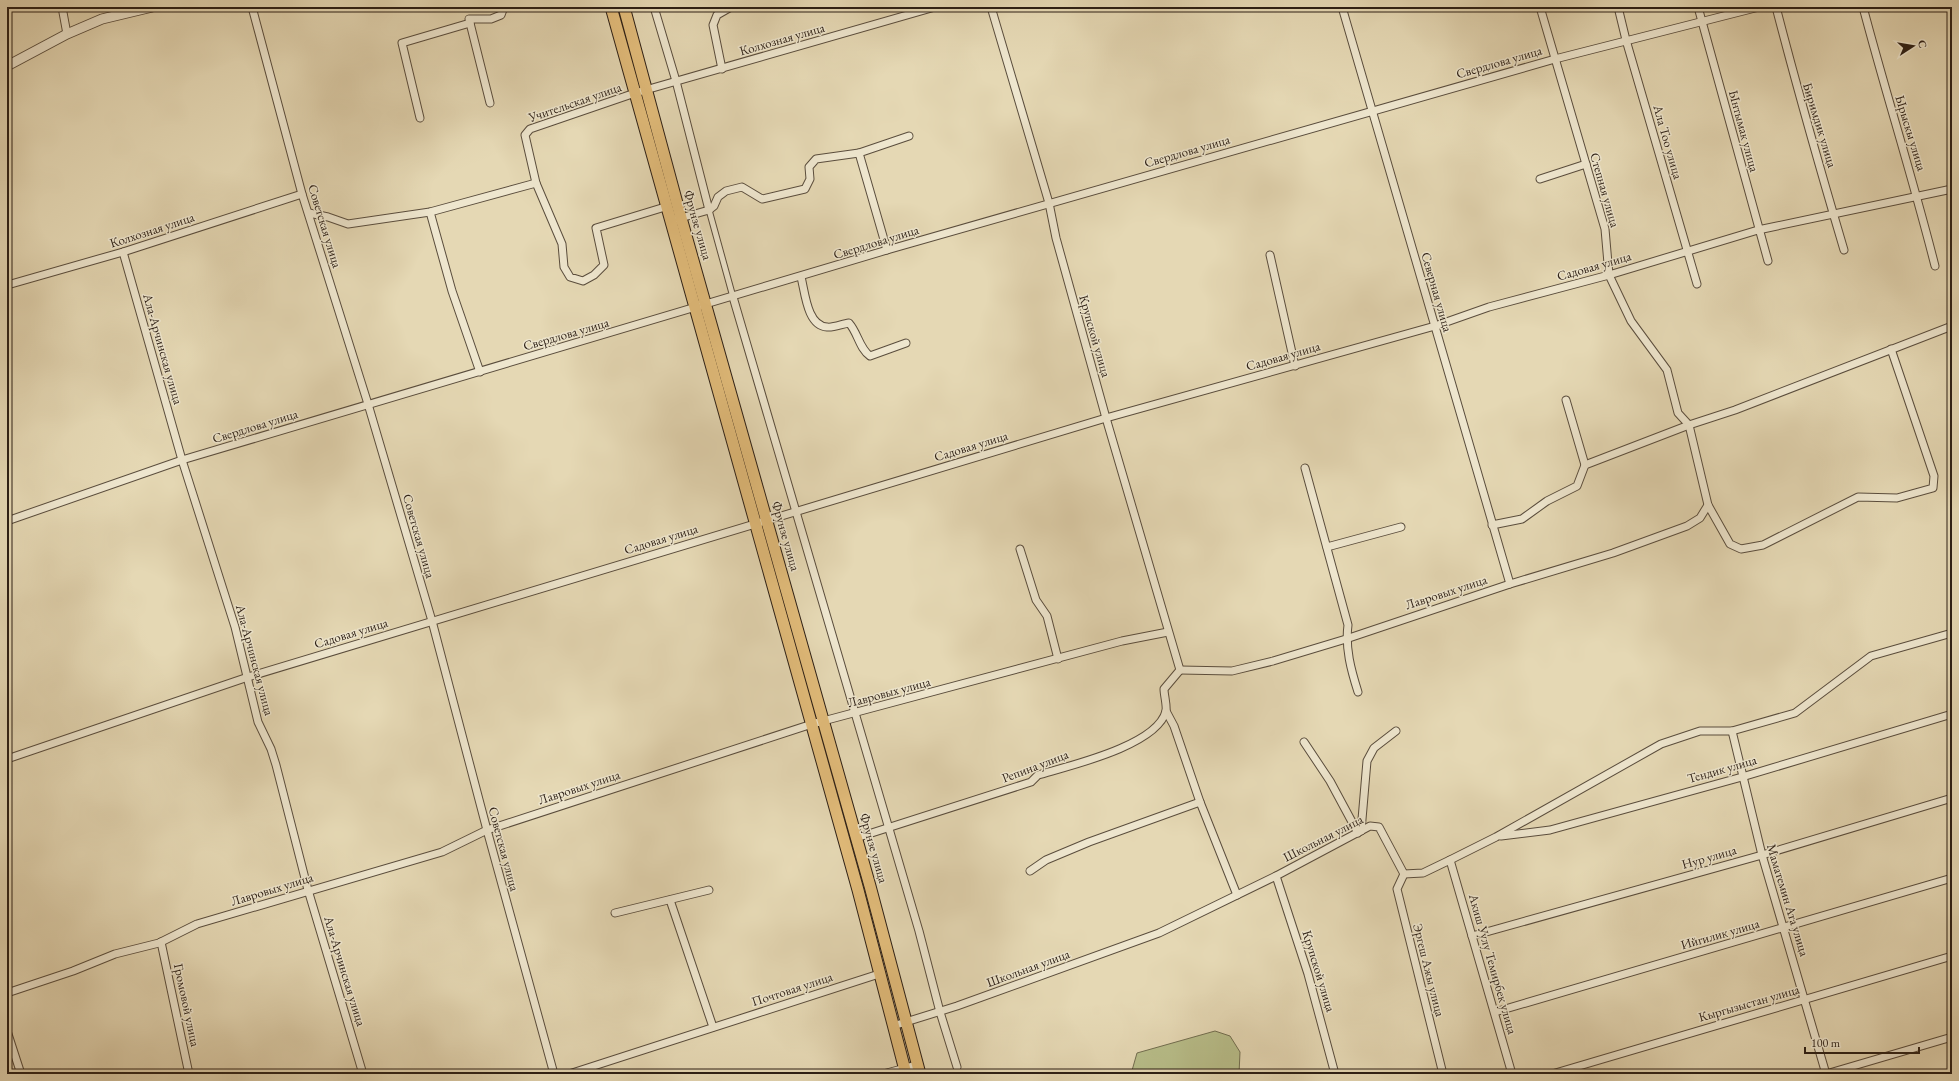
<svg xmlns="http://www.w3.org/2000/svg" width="1959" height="1081" font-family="'EB Garamond',serif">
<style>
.green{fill:#b8be8a;stroke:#726e50}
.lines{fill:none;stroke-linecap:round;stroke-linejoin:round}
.pedestrian-casing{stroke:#5a4d3d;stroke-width:7}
.minor-casing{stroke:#5a4d3d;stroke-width:9}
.tertiary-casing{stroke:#5a4d3d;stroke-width:11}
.primary-casing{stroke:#2c1f15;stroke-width:13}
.pedestrian{stroke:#eee6ce;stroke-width:5}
.minor{stroke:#eee6ce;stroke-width:7}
.tertiary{stroke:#eee6ce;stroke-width:9}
.primary{stroke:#e2bc7a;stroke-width:11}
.labels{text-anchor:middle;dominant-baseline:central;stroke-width:3;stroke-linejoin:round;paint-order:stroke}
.street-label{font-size:13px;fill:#2c1f15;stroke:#eee6ce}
</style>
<rect width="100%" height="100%" fill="#e5d8b4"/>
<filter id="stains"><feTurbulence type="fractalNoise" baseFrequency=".005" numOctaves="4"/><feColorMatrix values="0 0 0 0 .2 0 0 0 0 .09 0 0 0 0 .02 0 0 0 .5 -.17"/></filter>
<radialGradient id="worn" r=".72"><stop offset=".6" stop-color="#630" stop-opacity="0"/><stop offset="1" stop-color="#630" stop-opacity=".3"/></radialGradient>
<polygon class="green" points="1215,1031 1230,1036 1240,1052 1239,1074 1131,1074 1137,1053"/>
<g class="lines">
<g class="pedestrian-casing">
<polyline id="pedestrian" points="709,210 733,297"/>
</g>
<g class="minor-casing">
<g id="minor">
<polyline points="62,7 67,34"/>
<polyline points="252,7 302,194 368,404 432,621 487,830 554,1074"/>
<polyline points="654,7 676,81 709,210"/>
<polyline points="991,7 1049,203 1056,238 1106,418 1180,670"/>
<polyline points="1342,7 1510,584"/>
<polyline points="1540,7 1605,229 1609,275 1631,321 1667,370 1678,413 1689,425 1708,505 1730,544 1741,549 1763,545 1858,497 1897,498 1933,488 1934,476 1891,349"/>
<polyline points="1618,7 1626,40 1697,284"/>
<polyline points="1698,7 1768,261"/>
<path d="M1776 7C1797 88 1820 169 1844 250"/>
<path d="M1863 7C1886 94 1913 179 1935 266"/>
<polyline points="1951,7 1952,10"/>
<polyline points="722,69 713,25 717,15 731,7"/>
<polyline points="490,103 469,19 491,19 501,15 504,7"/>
<polyline points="420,118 402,43 470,23"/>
<polyline points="1540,179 1586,164"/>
<polyline points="665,207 596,228 604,265 594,275 583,281 570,277 564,267 562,244 536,183 525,135 530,129 635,93 935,7"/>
<polyline points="430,212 452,291 480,372"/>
<polyline points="309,213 328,217 348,224 430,212 536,183"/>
<polyline points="677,219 709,210 714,206 718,197 726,191 742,187 762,199 805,189 810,179 809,167 816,159 859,153"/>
<polyline points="887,250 859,153 909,136"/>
<polyline points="123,252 182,460 235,627 258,722 271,749 276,765 308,890 363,1074"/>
<polyline points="1270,255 1295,366"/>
<path d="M801 277C805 292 807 326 827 327 833 328 842 324 849 323 858 333 859 348 870 356L906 343"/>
<polyline points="7,283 11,284 123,252 302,194"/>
<polyline points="733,297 919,931 940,1012 957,1067"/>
<polyline points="1566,400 1585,465"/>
<polyline points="7,412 7,413"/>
<path d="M1305 468 1348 625C1345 648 1351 670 1358 692"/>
<polyline points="7,521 182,460 887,250 1555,59 1759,7"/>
<polyline points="1492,525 1522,519 1547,501 1577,486 1585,465 1689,425 1735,410 1952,326"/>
<polyline points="1327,547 1401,527"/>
<polyline points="1020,549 1036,600 1047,616 1058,659"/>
<polyline points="1180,670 1232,671 1273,661 1346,639 1510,584 1613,553 1687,526 1700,518 1708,505"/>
<polyline points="1166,711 1174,726 1200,802 1237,895"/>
<polyline points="1732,731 1762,855 1826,1074"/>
<polyline points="1304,742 1330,781 1358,833"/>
<polyline points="7,759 248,677 1106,418 1435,326 1489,307 1609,275 1758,230 1952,189"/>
<polyline points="1361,831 1367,761 1374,748 1396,731"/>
<polyline points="1501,836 1550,830 1742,777 1952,714"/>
<path d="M856 838 1031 782 1038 775C1068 766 1157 746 1166 711 1167 705 1164 695 1164 689L1180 670"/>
<polyline points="1450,860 1512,1074"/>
<polyline points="1030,871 1046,860 1089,842 1200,802"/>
<polyline points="1404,874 1397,889 1443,1074"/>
<polyline points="1276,876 1308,974 1335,1074"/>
<polyline points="670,900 713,1027"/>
<polyline points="615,913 709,890"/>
<polyline points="1472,936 1762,855 1952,798"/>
<polyline points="161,942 189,1074"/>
<polyline points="7,993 73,971 115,954 159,943 197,924 442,852 487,830 812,724 1122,641 1168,632"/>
<polyline points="1495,1012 1952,878"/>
<polyline points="893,1026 957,1006 1159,933 1276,876 1370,826 1379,827 1404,874 1423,873 1450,860 1496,837 1661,744 1700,731 1732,731 1795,713 1871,656 1952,633"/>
<polyline points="7,1031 21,1074"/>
<polyline points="569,1074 879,974"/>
<polyline points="883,1074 917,1065"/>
<polyline points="1552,1074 1952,956"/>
<polyline points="1826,1074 1952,1037"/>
</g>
</g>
<g class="tertiary-casing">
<polyline id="tertiary" points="7,66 67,34 102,19 152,7"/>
</g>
<g class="primary-casing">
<g id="primary">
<polyline points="611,7 858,890 906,1074"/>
<polyline points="624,7 681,218 870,886 920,1074"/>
</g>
</g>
<use href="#pedestrian" class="pedestrian"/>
<use href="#minor" class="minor"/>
<use href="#tertiary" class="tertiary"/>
<use href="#primary" class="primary"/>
</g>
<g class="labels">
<g class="street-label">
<text transform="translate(782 39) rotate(-16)">Колхозная улица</text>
<text transform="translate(1499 62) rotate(-16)">Свердлова улица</text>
<text transform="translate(575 102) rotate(-19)">Учительская улица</text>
<text transform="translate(1820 125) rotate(73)">Биримдик улица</text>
<text transform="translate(1744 131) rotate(75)">Ынтымак улица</text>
<text transform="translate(1911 133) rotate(73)">Ырыскы улица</text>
<text transform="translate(1668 142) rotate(74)">Ала Тоо улица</text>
<text transform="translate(1187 151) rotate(-16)">Свердлова улица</text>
<text transform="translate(1605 190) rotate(74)">Степная улица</text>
<text transform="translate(698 225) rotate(74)">Фрунзе улица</text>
<text transform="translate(325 226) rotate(73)">Советская улица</text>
<text transform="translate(152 230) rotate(-18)">Колхозная улица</text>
<text transform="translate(876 242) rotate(-17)">Свердлова улица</text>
<text transform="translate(1594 266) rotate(-16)">Садовая улица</text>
<text transform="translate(1437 292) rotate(74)">Северная улица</text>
<text transform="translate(566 334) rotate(-16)">Свердлова улица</text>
<text transform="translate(1095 336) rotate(74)">Крупской улица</text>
<text transform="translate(163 349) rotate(74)">Ала-Арчинская улица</text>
<text transform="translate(1283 356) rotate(-16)">Садовая улица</text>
<text transform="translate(255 426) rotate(-17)">Свердлова улица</text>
<text transform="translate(971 446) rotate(-17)">Садовая улица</text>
<text transform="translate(419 536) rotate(74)">Советская улица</text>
<text transform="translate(786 536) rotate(74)">Фрунзе улица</text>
<text transform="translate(661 539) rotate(-17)">Садовая улица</text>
<text transform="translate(1446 592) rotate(-18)">Лавровых улица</text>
<text transform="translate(351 633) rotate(-17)">Садовая улица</text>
<text transform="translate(255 660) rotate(75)">Ала-Арчинская улица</text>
<text transform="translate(889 692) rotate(-15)">Лавровых улица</text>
<text transform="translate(1035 766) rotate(-21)">Репина улица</text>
<text transform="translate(1722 769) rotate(-16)">Тендик улица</text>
<text transform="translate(579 787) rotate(-18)">Лавровых улица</text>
<text transform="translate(1323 838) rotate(-27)">Школьная улица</text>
<text transform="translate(874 848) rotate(74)">Фрунзе улица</text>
<text transform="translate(504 849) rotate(75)">Советская улица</text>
<text transform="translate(1709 857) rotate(-16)">Нур улица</text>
<text transform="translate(272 889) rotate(-17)">Лавровых улица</text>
<text transform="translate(1788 900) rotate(73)">Маматемин Ата улица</text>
<text transform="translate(1720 934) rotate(-16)">Ийгилик улица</text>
<text transform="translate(1493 964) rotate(74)">Акиш Уулу Темирбек улица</text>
<text transform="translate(1028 968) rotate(-20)">Школьная улица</text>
<text transform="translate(1429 970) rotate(76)">Эргеш Ажы улица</text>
<text transform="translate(345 971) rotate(73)">Ала-Арчинская улица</text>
<text transform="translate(1319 971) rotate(73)">Крупской улица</text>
<text transform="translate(792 989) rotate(-18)">Почтовая улица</text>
<text transform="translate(1749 1003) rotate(-16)">Кыргызыстан улица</text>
<text transform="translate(187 1005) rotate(78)">Громовой улица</text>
</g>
</g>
<rect width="1959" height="1081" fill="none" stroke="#e5d8b4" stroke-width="24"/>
<rect x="8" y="8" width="1943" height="1065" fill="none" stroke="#2c1f15" stroke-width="2"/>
<rect x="12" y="12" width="1935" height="1057" fill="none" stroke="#2c1f15"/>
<g transform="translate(1913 46) rotate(78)" stroke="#eee6ce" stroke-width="3" paint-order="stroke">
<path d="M0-3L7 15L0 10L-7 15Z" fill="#2c1f15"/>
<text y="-6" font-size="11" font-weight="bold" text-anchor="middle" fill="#2c1f15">С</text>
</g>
<path d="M1805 1047v6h114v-6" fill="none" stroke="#2c1f15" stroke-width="2"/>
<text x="1811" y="1047" font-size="12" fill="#2c1f15" stroke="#eee6ce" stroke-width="3" paint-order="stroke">100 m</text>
<rect width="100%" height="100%" filter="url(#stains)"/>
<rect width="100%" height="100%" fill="url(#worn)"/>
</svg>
